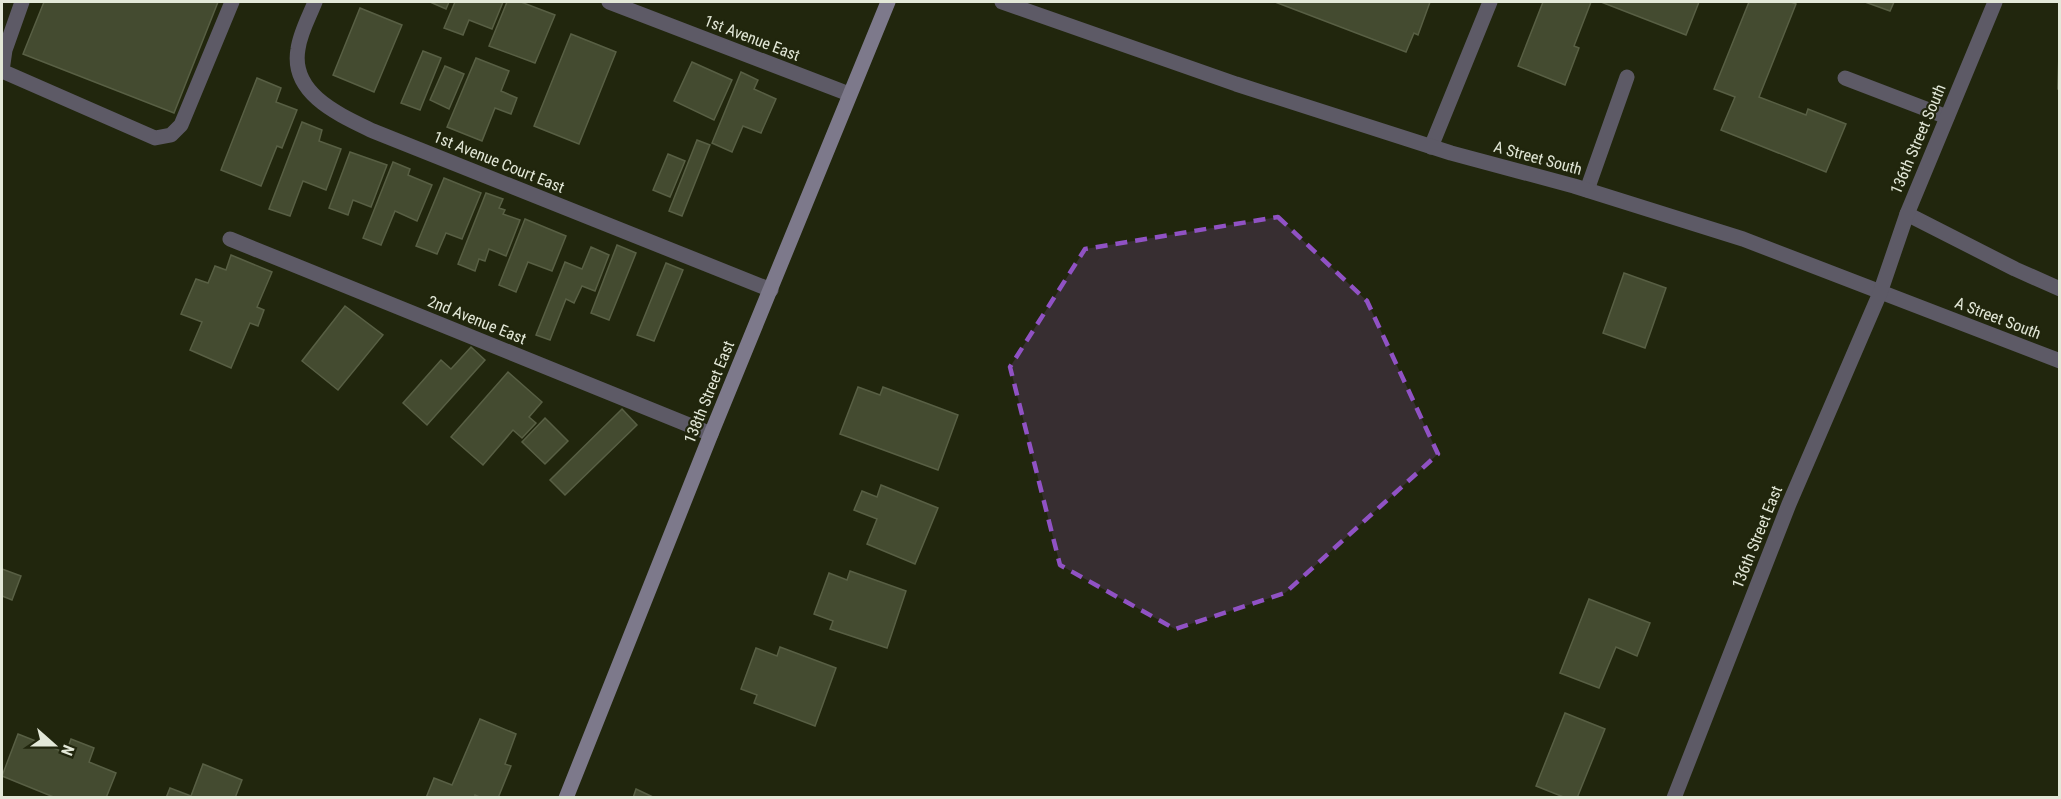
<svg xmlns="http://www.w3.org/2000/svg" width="2061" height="799" font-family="'Roboto Condensed',sans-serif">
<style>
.building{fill:#444b30;stroke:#585f44;stroke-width:1.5}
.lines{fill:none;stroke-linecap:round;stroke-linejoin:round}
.lane{stroke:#5d5a66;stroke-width:15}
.street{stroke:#5d5a66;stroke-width:15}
.secondary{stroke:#7d798b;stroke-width:15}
.marked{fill:#9052c4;fill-opacity:0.2;stroke:#9052c4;stroke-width:4.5;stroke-dasharray:12 8;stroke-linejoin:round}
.labels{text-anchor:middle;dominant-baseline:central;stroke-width:4.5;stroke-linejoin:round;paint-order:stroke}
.street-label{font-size:16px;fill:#e3e8d8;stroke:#21260d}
</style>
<rect width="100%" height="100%" fill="#21260d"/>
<g class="building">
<polygon points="44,2 218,2 174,113 23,54"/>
<polygon points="430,2 449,2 446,9"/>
<polygon points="455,2 503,2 492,29 469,20 463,35 444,28"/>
<polygon points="507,2 521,2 555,15 535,63 489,46"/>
<polygon points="1275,2 1430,2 1418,35 1414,33 1406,52"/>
<polygon points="1543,2 1591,2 1574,46 1579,48 1565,85 1518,66"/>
<polygon points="1601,2 1699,2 1686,35"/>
<polygon points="1749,2 1791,2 1796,4 1759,97 1806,115 1808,109 1846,124 1826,172 1721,130 1735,97 1714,89"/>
<polygon points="1865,2 1894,2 1890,11"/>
<polygon points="360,8 402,25 374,92 333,75"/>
<polygon points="2060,13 2060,90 2058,89"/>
<polygon points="571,34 616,52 579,144 534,126"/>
<polygon points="423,51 441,58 420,110 401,103"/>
<polygon points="476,58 509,71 501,91 517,98 511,114 495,108 482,141 447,127"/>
<polygon points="692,62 732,80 714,120 674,101"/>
<polygon points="445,66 464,74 449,109 430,100"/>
<polygon points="741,72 758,80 754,89 776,99 761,133 743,126 732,152 712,143"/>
<polygon points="257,78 281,88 276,102 297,110 282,148 277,146 261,186 221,170"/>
<polygon points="302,122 322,130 319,141 341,149 326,190 303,181 290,216 269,209"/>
<polygon points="697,140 710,145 682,216 669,211"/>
<polygon points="350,152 387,165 371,207 353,200 348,215 329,208"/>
<polygon points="668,154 685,161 670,197 653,190"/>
<polygon points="393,162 410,169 408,175 432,185 417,221 395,211 381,245 363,238"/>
<polygon points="444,178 481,193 462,239 446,233 437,254 416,246"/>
<polygon points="486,193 503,199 499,208 505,210 503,214 520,220 506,256 489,249 485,261 479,259 475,271 458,264"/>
<polygon points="525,219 566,236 552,271 528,262 516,292 499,285"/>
<polygon points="617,245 636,253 609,320 591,313"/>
<polygon points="591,247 609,255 595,291 582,286 574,303 566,299 550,340 536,335 565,262 582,269"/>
<polygon points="231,255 272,272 257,307 264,310 258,326 250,323 231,368 190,350 202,322 181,314 196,279 208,283 215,266 226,270"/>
<polygon points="666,263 683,270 654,341 637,335"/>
<polygon points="1624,273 1666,288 1645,348 1603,333"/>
<polygon points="345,306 383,335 338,390 302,361"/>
<polygon points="471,347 485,360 427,425 403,403 441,360 451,369"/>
<polygon points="508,372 542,402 529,417 536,423 522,438 513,430 483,465 451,437"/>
<polygon points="858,387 880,395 883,387 958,415 938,470 840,434"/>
<polygon points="622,409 637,425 565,495 550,480"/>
<polygon points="545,418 568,441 545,464 522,442"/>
<polygon points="881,485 938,508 915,564 867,544 877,519 854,510 862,491 877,497"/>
<polygon points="2,569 21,576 12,600 2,596"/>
<polygon points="850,571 906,591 887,648 830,629 833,621 814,614 829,573 847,580"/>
<polygon points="1589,599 1650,623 1637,656 1616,647 1599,688 1560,673"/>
<polygon points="780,647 836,668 815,726 754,703 757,695 741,689 756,648 777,656"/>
<polygon points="1565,713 1605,729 1577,798 1566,798 1536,786"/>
<polygon points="480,719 516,734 505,764 511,766 498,798 482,798 475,795 474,798 426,798 434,778 452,785"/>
<polygon points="18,734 66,753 71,739 94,748 89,762 116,773 106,798 56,798 2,776"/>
<polygon points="203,764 242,780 235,798 166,798 170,788 191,796"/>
<polygon points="636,789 655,798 633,798"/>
</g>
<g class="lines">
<g class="lane">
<polyline points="22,2 5,50 2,71 155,138 171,135 181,125 232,2"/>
<polyline points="1845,78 1947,117"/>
<polyline points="1431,147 1490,2"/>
<polyline points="1587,190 1627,77"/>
</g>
<g class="street">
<path d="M315 2C309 17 300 33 298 49 290 94 340 115 373 131L771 290"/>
<polyline points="609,2 849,94"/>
<polyline points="1002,2 1236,84 1451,153 1574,186 1743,239 2060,361"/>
<polyline points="1907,214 2015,269 2060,289"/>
<polyline points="230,239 711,434"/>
<polyline points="1674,798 1789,504 1880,293 1907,214 1995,2"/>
</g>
<polyline class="secondary" points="566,798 711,434 888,2"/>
</g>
<path class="marked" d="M1278 217 1367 301 1438 454 1285 593 1175 629 1060 565 1010 367 1085 249Z"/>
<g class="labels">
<g class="street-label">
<text transform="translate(752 38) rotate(21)">1st Avenue East</text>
<text transform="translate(1918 139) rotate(-67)">136th Street South</text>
<text transform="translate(1538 158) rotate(15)">A Street South</text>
<text transform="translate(499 162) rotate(22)">1st Avenue Court East</text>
<text transform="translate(1998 318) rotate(21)">A Street South</text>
<text transform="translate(477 320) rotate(22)">2nd Avenue East</text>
<text transform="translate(709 392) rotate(-68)">138th Street East</text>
<text transform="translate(1757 537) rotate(-68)">136th Street East</text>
</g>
</g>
<rect width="2061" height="799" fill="none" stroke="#e3e8d8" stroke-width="6"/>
<g transform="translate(54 745) rotate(111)" stroke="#21260d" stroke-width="4.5" paint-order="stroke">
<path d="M0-4.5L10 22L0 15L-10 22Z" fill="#e3e8d8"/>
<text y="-9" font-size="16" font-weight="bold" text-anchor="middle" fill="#e3e8d8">N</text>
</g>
</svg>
